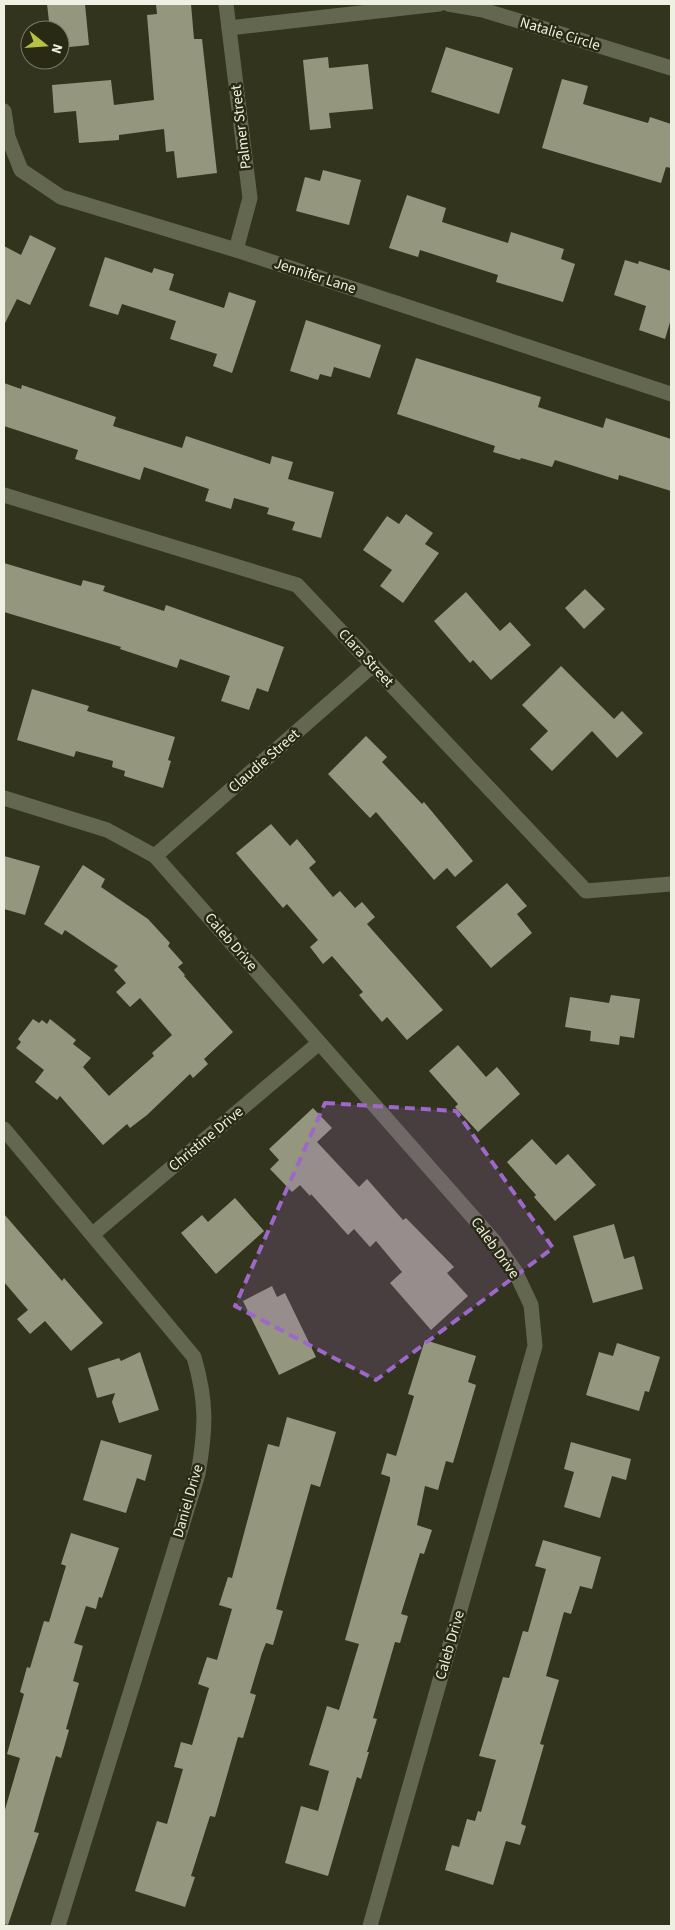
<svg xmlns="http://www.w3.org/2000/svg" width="675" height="1930" font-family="'Source Sans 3',sans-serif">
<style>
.building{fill:#94977e}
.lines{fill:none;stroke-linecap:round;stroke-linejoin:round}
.street{stroke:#64674f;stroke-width:15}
.marked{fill:#9e67ca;fill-opacity:0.2;stroke:#9e67ca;stroke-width:4;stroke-dasharray:10 6;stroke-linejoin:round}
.labels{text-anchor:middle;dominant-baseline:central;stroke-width:5;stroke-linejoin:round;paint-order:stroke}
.street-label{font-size:15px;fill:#eef0e2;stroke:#282a14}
</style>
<rect width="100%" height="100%" fill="#32341e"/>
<g class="building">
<polygon points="47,4 85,4 89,45 60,48 60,30 50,30"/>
<polygon points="156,4 191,4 194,39 202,39 217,173 177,178 174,151 166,152 164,129 119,135 119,140 79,143 76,111 54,113 52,85 111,80 114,105 154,100 147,15 157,14"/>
<polygon points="446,47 513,68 499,114 431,92"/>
<polygon points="328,57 329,68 368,64 373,109 329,113 331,128 310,130 303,60"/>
<polygon points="562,79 588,86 583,104 648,123 650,117 671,124 671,168 666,167 661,183 542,148"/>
<polygon points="323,170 361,180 349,225 296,211 305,177 320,181"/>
<polygon points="407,195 446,208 442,222 508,243 511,232 564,249 561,259 575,264 563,302 496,282 498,275 420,250 418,257 389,248"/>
<polygon points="30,235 56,248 30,305 17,299 4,325 4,246 21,255"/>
<polygon points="105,257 152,273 154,268 174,274 169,290 224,308 229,292 256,301 232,373 213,366 217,354 170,339 176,321 122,304 118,315 89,306"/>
<polygon points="625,260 638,264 639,261 671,271 671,319 665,339 639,330 646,306 614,295"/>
<polygon points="306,320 381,345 370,378 334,367 331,377 320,374 318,380 290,371"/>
<polygon points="416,358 541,397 538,407 603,428 606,418 671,439 671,491 619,475 618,480 555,460 552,467 521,458 520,460 493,452 495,446 397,414"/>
<polygon points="4,383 21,389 22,385 116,417 113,426 182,448 186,436 270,464 272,456 293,462 288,479 334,492 321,538 292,530 295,522 267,514 269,508 234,498 231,509 205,501 209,489 144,467 140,480 75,459 78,450 4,426"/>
<polygon points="406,514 433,533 425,544 439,553 403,603 380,586 392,570 363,550 387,516 399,524"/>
<polygon points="4,563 81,586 83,580 105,586 103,591 164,611 166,605 284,647 268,692 257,688 249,710 221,701 230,676 180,659 177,668 120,649 121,647 4,612"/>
<polygon points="585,589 605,609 584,629 565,608"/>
<polygon points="466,592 500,631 510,622 531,645 491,680 473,660 470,663 434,621"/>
<polygon points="561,666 614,719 622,711 643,733 617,758 592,731 552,771 530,749 548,731 522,705"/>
<polygon points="32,689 89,706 87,711 175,737 168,760 171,761 163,788 124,776 125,771 112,767 113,761 76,751 74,757 17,740"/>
<polygon points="366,736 387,757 382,762 422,804 424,802 473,861 455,877 447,868 434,880 376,812 370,818 328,774"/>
<polygon points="271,824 290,846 297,839 316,862 309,868 333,897 340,891 355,908 362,902 375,917 367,924 443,1010 407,1040 387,1017 382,1022 359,995 363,992 332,956 323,964 310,947 318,940 287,904 283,908 236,853"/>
<polygon points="4,856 40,866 25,915 4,909"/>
<polygon points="83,865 105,879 101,887 148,919 170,943 168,946 183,963 178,967 185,975 184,976 233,1032 204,1059 208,1064 193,1078 190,1074 147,1115 130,1128 127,1124 103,1145 60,1096 57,1100 35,1082 44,1070 16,1048 21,1042 18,1039 33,1019 39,1023 42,1020 47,1024 50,1019 76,1040 73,1044 91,1058 83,1067 109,1096 154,1056 152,1053 172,1035 140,998 130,1007 116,992 126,983 114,970 118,966 65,930 62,935 44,924"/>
<polygon points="507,883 527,906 517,914 532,933 491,968 456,927"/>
<polygon points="611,995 640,999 634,1038 620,1036 619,1045 590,1041 591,1031 565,1027 570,997 609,1003"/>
<polygon points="458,1045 486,1077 497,1067 520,1094 478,1132 455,1107 458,1104 429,1071"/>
<polygon points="313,1108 332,1128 317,1142 359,1187 367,1179 403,1220 406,1218 454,1267 447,1273 468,1296 431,1330 390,1283 402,1272 376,1241 370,1247 354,1229 348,1235 311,1194 310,1196 300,1185 292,1192 270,1169 279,1160 269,1149"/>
<polygon points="532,1139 556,1165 568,1154 596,1185 555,1221 534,1197 536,1195 507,1162"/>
<polygon points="235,1198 264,1231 216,1274 181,1233 202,1215 208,1222"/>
<polygon points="4,1214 62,1281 64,1278 103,1323 71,1351 45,1321 30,1334 17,1319 28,1310 4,1282"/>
<polygon points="614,1224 624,1259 634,1256 643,1289 593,1303 573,1236"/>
<polygon points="272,1286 277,1297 285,1293 316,1357 279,1375 243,1301"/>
<polygon points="425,1340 476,1356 468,1382 476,1385 453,1463 446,1461 438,1490 425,1486 417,1525 432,1530 424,1554 420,1553 401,1614 408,1616 400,1643 395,1642 373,1718 377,1719 367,1752 369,1752 361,1779 357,1777 328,1876 285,1863 301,1806 318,1811 329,1771 309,1765 327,1706 339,1710 359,1644 345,1640 390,1481 390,1477 381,1474 387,1453 396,1456 414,1396 408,1394"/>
<polygon points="617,1343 660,1357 649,1392 645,1391 639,1411 586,1395 599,1352 613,1356"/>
<polygon points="140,1352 159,1410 119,1423 112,1402 115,1393 97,1398 88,1368 119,1358 121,1361"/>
<polygon points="287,1417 336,1432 320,1487 311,1484 276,1609 283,1611 273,1645 266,1643 262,1653 250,1693 256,1695 243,1738 238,1737 215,1817 210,1816 191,1876 195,1877 185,1907 135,1891 157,1821 167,1824 183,1769 174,1767 181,1742 192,1745 209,1688 198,1684 207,1657 217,1660 232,1609 219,1605 228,1577 232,1578 268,1444 279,1447"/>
<polygon points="101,1440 152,1455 145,1481 137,1478 126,1513 83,1500"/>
<polygon points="571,1442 631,1459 626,1480 612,1476 600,1518 564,1507 574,1472 564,1469"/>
<polygon points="71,1533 119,1548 102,1598 99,1597 96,1609 86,1606 74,1643 83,1646 73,1681 79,1683 66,1729 69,1730 61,1758 56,1756 34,1832 39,1833 8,1925 4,1924 4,1813 20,1758 7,1754 24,1694 20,1692 27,1667 30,1668 44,1621 49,1622 66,1566 61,1564"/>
<polygon points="543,1540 601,1557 592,1589 580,1586 571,1614 564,1612 546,1676 559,1680 540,1744 544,1745 521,1824 526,1826 520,1845 506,1841 493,1885 445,1870 452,1845 459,1847 467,1819 475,1821 478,1811 481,1812 496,1760 479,1756 503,1677 509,1678 523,1631 528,1632 546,1569 535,1566"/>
</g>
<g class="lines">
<g class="street">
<polyline points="226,4 250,198 236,250"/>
<polyline points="448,4 483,10 671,68"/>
<polyline points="229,28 439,4"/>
<polyline points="4,111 8,137 21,170 61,197 236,250 671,394"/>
<polyline points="4,495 297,585 586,891 671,884"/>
<polyline points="4,798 107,830 155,856 494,1241 515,1271 531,1305 535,1346 370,1926"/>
<polyline points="155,856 373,665"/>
<path d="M4 1129 194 1357C207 1402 206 1428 198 1474L58 1926"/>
<polyline points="93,1234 319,1043"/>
</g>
</g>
<path class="marked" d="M325 1103 456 1111 553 1248 376 1380 235 1306Z"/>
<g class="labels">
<g class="street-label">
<text transform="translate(560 34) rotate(17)">Natalie Circle</text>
<text transform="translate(241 127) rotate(-97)">Palmer Street</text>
<text transform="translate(315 276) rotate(18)">Jennifer Lane</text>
<text transform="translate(366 658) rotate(47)">Clara Street</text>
<text transform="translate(264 761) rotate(-41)">Claudie Street</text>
<text transform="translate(231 942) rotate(49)">Caleb Drive</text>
<text transform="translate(206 1139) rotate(-40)">Christine Drive</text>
<text transform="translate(495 1248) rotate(54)">Caleb Drive</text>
<text transform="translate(188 1501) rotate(-74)">Daniel Drive</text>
<text transform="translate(450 1645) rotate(-74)">Caleb Drive</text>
</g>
</g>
<rect width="675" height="1930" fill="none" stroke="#eef0e2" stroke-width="10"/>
<g transform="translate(45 45) rotate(107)"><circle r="24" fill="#282a14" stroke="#777966"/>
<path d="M0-4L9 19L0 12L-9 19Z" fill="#b8c147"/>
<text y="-8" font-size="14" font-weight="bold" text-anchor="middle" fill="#eef0e2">N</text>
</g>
</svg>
